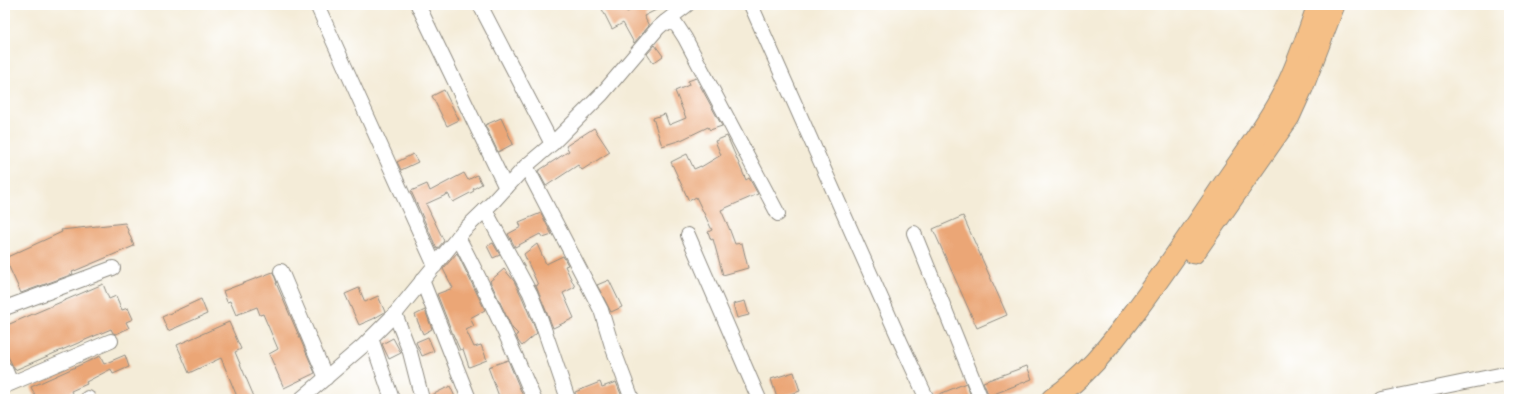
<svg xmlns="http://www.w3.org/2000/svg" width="1514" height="404" font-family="Mali,sans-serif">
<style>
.building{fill:#eba676}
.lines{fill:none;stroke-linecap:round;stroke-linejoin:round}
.minor-casing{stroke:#908c82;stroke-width:16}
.highway-casing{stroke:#908c82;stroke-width:23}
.minor{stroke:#fff;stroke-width:14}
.highway{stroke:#f5bf86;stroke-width:21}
</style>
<rect width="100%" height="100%" fill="#fff"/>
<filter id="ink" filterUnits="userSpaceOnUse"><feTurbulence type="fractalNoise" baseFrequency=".025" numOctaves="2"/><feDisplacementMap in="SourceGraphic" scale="8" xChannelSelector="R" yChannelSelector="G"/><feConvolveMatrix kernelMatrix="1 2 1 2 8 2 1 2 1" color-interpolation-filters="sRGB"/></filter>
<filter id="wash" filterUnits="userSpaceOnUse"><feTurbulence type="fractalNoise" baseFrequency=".012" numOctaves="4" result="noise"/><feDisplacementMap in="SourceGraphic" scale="16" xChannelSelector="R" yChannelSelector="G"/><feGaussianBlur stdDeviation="0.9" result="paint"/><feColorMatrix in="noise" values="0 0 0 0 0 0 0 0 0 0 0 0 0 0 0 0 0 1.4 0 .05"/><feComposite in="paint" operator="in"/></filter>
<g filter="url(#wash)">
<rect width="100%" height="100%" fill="#f4ecd8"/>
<g id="blocks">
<g class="building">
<polygon points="610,5 623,5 627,12 640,5 666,5 644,16 649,26 634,43 623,23 612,29 602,9"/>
<polygon points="655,45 663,56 653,63 647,54"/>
<polygon points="696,78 722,126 710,130 708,127 681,140 662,146 653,118 665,114 669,125 686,118 675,91 689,85 688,81"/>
<polygon points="444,90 459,120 447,126 432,96"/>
<polygon points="501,118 513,144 498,152 485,125"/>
<polygon points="594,128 610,152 582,170 578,165 546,186 538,171 569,151 566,146"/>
<polygon points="727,136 746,180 749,178 758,194 721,210 729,228 735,244 742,243 748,268 723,275 713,239 711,240 708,232 712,230 696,197 689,201 671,162 687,154 694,169 701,166 701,167 721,155 715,141"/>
<polygon points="413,154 418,162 401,170 397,162"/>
<polygon points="464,173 468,180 477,175 482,184 473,189 474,191 453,202 448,194 426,204 444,241 437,249 411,191 427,184 430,191"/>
<polygon points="541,213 552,235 543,238 540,234 515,247 508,234 521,227 519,222"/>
<polygon points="963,216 1007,315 977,328 933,229"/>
<polygon points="125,223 134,246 72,272 73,274 21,293 5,258 62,232 61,230"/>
<polygon points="493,243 500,255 493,258 487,246"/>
<polygon points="537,244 546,264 563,256 568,265 565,266 575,287 563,293 574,318 553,328 536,286 538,285 524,254"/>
<polygon points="457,253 485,310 470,318 474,326 466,330 474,347 481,345 487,360 469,367 463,349 460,350 452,332 437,294 453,288 443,269"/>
<polygon points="504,269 514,281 522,297 537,333 522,346 518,341 516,335 518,334 512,328 490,281"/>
<polygon points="273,272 277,283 276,283 315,373 284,388 269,354 278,349 263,314 260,315 257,307 236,315 230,301 227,302 223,291"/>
<polygon points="609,280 622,307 611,312 597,285"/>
<polygon points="103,284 109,299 116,296 122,310 128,308 133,319 126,322 129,328 116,334 113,333 111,329 15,370 5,351 5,326"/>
<polygon points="359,288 365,302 378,296 385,312 373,319 359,325 345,294"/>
<polygon points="201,299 207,314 168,331 162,317"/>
<polygon points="745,301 749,315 737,318 733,304"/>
<polygon points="425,310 432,329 423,334 415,315"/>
<polygon points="229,322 241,349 235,352 255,399 238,399 221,358 189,373 177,345"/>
<polygon points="428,337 434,351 422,356 416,342"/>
<polygon points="393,338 401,353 389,359 382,344"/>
<polygon points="125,355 129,367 113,374 111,369 86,382 87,384 71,391 75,399 37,399 31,387 100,356 104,364"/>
<polygon points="508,360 523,396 515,399 500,399 488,367"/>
<polygon points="1027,366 1032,379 989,396 983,382"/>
<polygon points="794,372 800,391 777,398 771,379"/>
<polygon points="600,382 602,387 616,382 623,399 576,399 575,392"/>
<polygon points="966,383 972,399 935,399 935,396"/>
<polygon points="450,386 456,399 430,399 430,396"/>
</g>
</g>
</g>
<g filter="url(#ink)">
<use href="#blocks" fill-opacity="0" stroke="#908c82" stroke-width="1"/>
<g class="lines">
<g class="minor-casing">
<g id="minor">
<polyline points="317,5 435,266"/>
<polyline points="418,5 506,188"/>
<polyline points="480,5 552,144"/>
<polyline points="751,5 901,343 927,399"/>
<polyline points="665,22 687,5"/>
<polyline points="526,166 601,310 612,346 632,399"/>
<polyline points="485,210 530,293 541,320 568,399"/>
<polyline points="914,233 981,399"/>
<polyline points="688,235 759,399"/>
<path d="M458 237C486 290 511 344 534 399"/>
<polyline points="281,271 326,378"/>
<polyline points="422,280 469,399"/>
<polyline points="5,308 113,268"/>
<polyline points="395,314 410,352 422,399"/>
<polyline points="371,338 392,399"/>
<polyline points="5,369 11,383"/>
<polyline points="5,386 111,341"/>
<polyline points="88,398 88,399"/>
<polyline points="301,399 364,345 395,314 463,231 493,202 526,166 552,144 602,94 658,28 665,22 676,24 685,38 778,214"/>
<polyline points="1382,399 1509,373"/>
</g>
</g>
<g class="highway-casing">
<g id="highway">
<polyline points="1194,253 1289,117 1303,86 1334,5"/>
<path d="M1052 399C1085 377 1107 349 1131 317 1161 278 1188 237 1216 196 1239 161 1265 129 1284 92 1298 64 1308 34 1318 5"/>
</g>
</g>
<use href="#minor" class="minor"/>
<use href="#highway" class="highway"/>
</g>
</g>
<rect width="1514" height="404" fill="none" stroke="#fff" stroke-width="20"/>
</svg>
